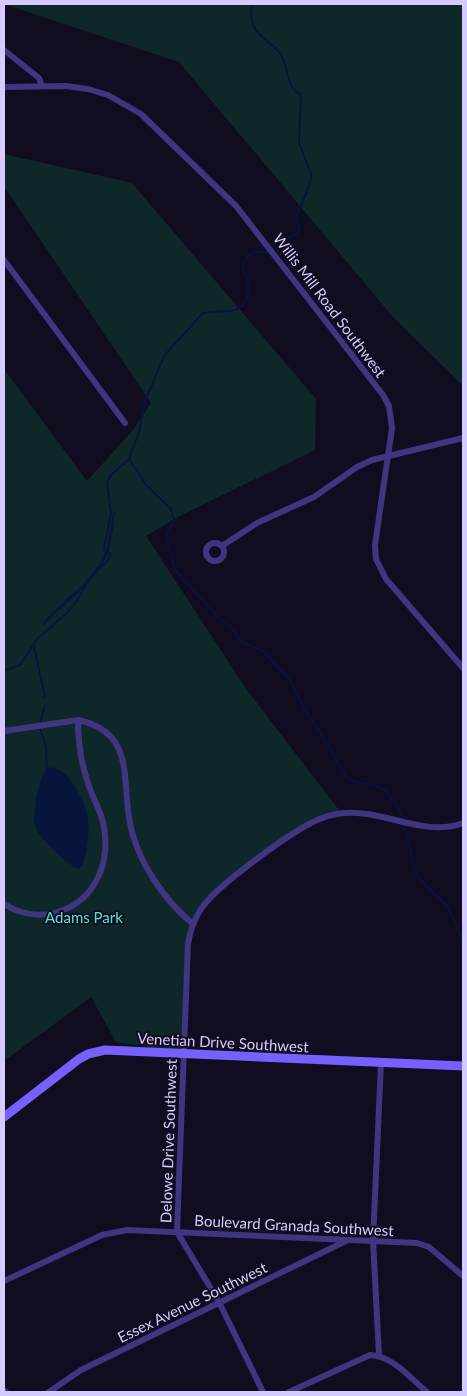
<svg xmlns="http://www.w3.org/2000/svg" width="467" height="1396" font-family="Lato,sans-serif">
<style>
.green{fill:#0e282a}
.water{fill:#07153d}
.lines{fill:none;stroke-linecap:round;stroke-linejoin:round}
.stream{stroke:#07153d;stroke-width:2}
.street{stroke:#403580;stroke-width:6}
.secondary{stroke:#7661ff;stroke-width:9}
.labels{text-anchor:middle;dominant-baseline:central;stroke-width:4;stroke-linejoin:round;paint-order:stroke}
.street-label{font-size:15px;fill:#d6caff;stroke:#110c1f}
.park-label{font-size:15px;fill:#52e3ce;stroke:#110c1f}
</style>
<rect width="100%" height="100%" fill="#110c1f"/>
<g class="green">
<polygon points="4,4 463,4 463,386 394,318 179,62"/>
<polygon points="4,154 132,183 316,399 315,450 178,517 146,536 247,690 342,814 317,817 257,857 205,905 190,925 180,1052 116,1042 91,997 4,1061 4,369 87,481 133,430 151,403 4,186"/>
</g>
<g class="water">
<path d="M113 511 115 512C113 526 112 545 106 557 94 585 64 603 44 625L42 624C60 601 90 585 103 557 110 544 110 525 113 511Z"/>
<path d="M47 768C57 766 64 772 70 780 92 809 92 830 83 865L79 869C68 866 37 837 35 825 32 813 39 777 47 768Z"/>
</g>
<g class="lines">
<g class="stream">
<path d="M129 459 147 486 171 509 174 521 167 532V539L175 570 219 618 232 628 241 642 263 651 290 680 304 709 318 729 347 778C357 785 366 783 377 786 388 789 400 809 403 820"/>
<path d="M99 569 106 563 111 555 104 548 111 514 107 482 111 475 129 459 139 432 145 401 164 356 202 314C213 310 223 313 234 310 252 305 251 281 243 269 243 262 247 253 256 252 256 251 263 253 264 253 270 252 272 247 276 243 287 234 306 241 296 218L311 181V173L299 143 301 95C284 85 290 69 281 55 274 43 260 39 254 27 251 19 250 12 252 4"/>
<polyline points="34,646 45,697"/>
<polyline points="4,671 20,665 37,639 68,612 78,599 88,582"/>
<polyline points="40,723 45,706"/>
<polyline points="40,728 46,747 47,768"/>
<polyline points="404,824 415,872 425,885 448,907 463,941"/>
</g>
<g class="street">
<polyline points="4,50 39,78 42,86"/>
<polyline points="4,87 66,86 88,89 108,95 141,114 236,206 383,395 389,406 392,428 375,545 376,559 386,579 463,668"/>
<polyline points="4,260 125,423"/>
<circle cx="215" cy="552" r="9"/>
<polyline points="222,546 257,523 314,497 357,467 372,460 463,438"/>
<path d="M4 731 78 720C140 733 119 787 132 832 141 866 166 902 193 924"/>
<path d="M4 904C23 916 45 918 66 909 99 894 111 857 103 822 100 809 92 797 88 783 81 763 78 741 78 720"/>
<polyline points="4,1281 102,1235 127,1230 417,1243 429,1247 463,1276"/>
<polyline points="379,1355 373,1240 381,1063"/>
<polyline points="4,1390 6,1392"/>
<polyline points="49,1392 81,1370 348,1240"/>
<path d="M263 1392 219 1302 177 1232 188 944C190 931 194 920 201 909 216 886 286 836 311 823 320 818 333 814 344 813 383 809 425 838 463 823"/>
<path d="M289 1392 370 1355C393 1356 410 1378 427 1392"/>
</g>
<polyline class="secondary" points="4,1117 79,1059 88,1054 105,1050 463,1066"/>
</g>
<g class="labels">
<g class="street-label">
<text transform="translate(330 305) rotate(53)">Willis Mill Road Southwest</text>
<text transform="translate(223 1042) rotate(3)">Venetian Drive Southwest</text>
<text transform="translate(168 1141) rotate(-88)">Delowe Drive Southwest</text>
<text transform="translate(294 1225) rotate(3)">Boulevard Granada Southwest</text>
<text transform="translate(192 1302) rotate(-26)">Essex Avenue Southwest</text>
</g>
<g class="park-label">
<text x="84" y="917">Adams Park</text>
</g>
</g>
<rect width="467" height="1396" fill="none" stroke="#d6caff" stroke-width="10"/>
</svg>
